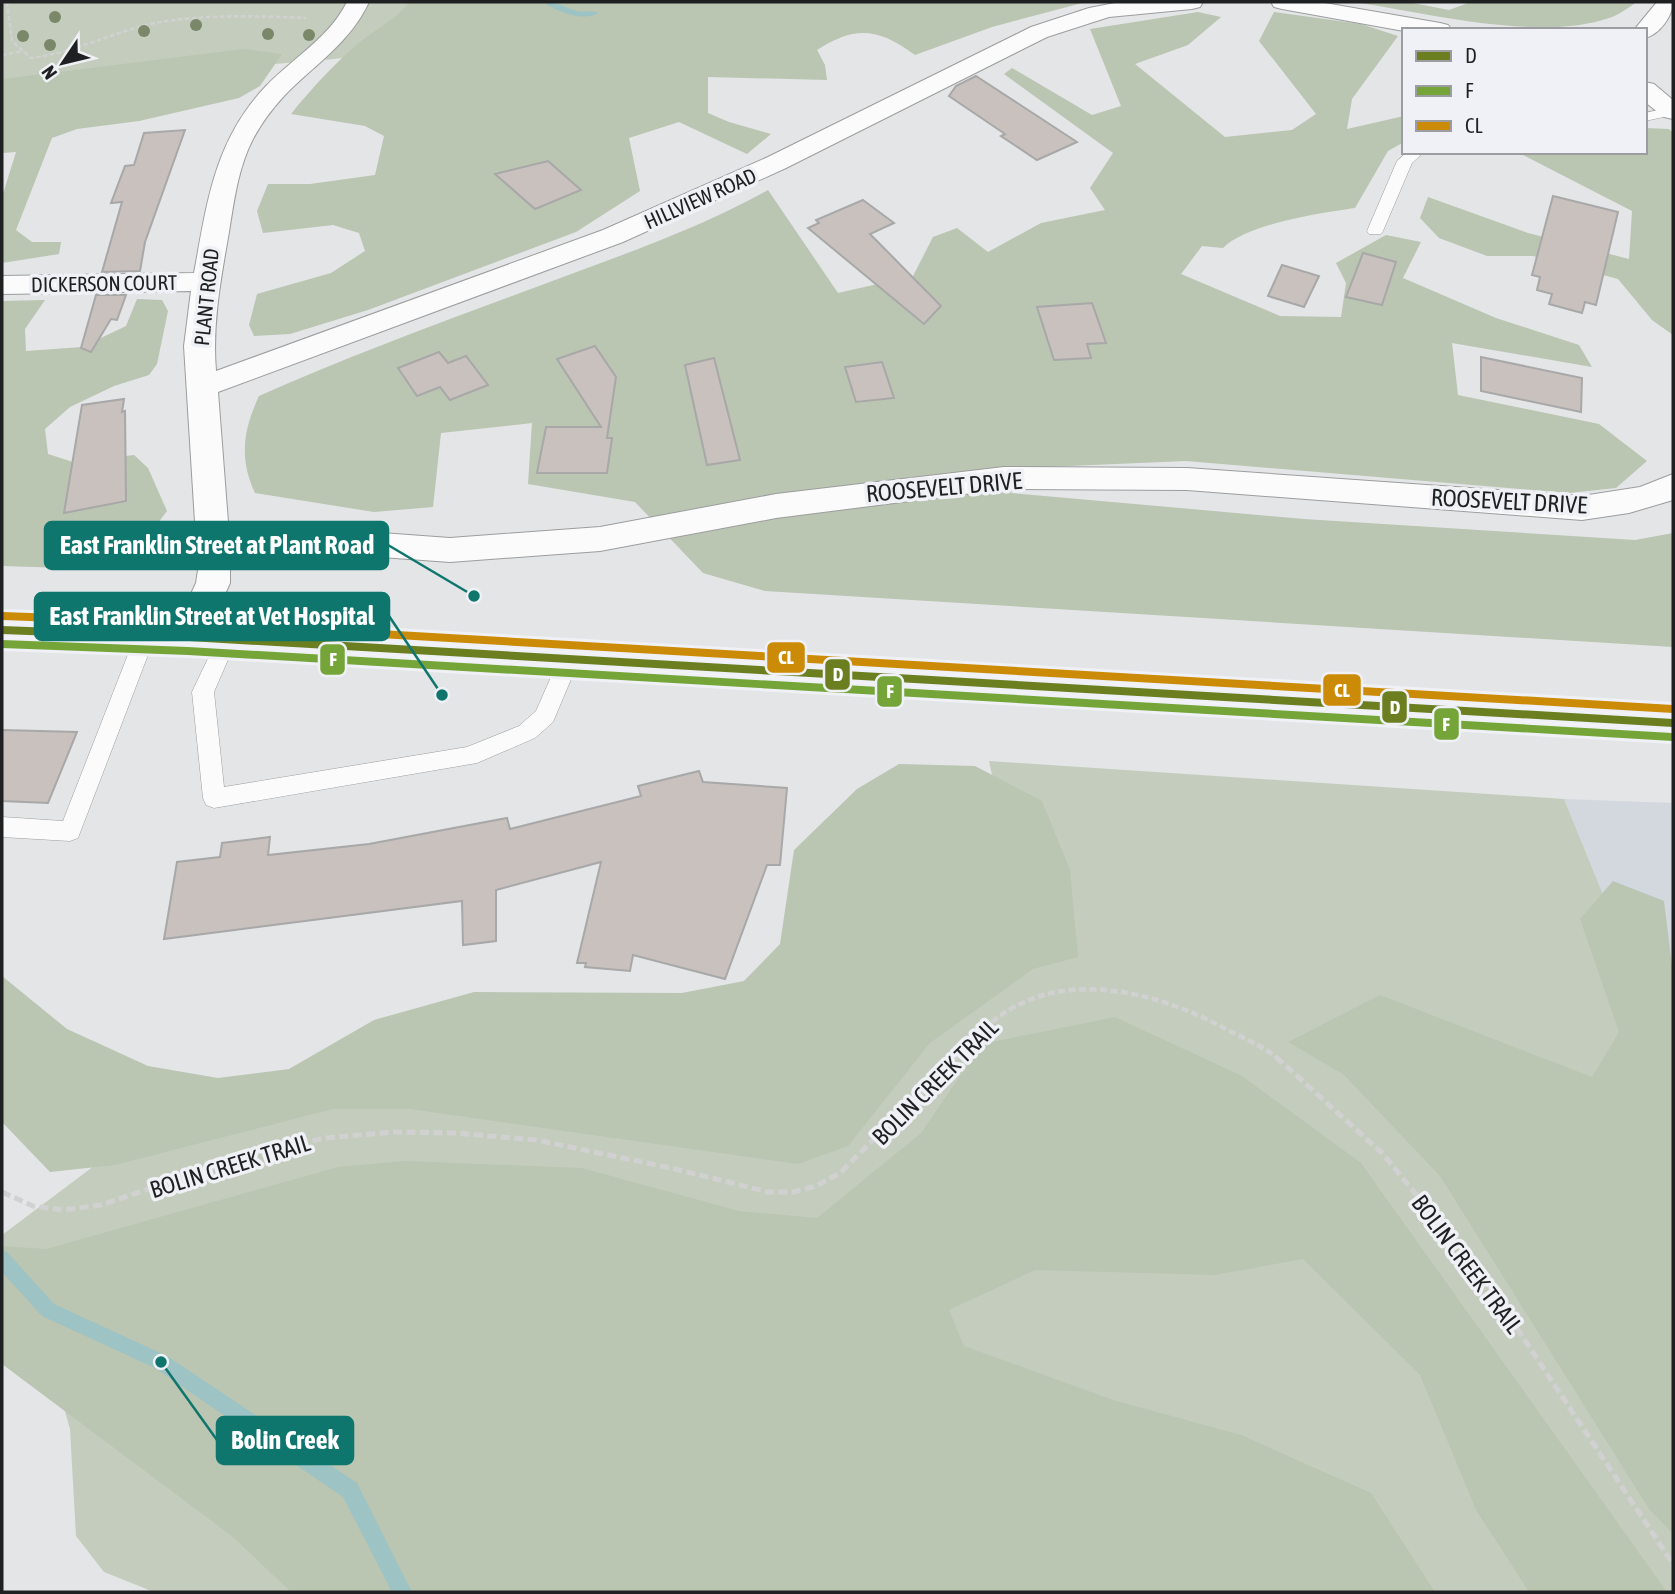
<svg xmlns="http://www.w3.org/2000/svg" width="1675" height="1594" font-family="'Asap Condensed',sans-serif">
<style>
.built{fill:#d3d8df}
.green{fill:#c4cdbd}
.forest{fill:#bac5b2}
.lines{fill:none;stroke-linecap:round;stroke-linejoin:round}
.stream{fill:#9dc3c5;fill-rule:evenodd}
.building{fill:#c8c1be;stroke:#a8a8a8;stroke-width:2}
.lane-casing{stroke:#9c9d9e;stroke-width:1}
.street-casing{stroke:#9c9d9e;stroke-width:2}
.secondary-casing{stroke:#9c9d9e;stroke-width:2}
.path-far2{stroke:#d1d1d2;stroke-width:2.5;stroke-dasharray:4.5 2.5;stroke-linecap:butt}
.path-far1{stroke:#d1d1d2;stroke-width:4.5;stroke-dasharray:7 3.5;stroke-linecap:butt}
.path{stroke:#d1d1d2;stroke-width:5;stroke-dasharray:9 4.5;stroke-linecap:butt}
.lane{fill:#fbfbfb;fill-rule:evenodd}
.street{fill:#fbfbfb;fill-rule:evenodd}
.secondary{fill:#fbfbfb;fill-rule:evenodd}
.bus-1-casing{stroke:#eff1f6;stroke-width:6}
.bus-2-casing{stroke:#eff1f6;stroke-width:6}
.bus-3-casing{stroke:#eff1f6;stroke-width:6}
.bus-1{fill:#6b7f21;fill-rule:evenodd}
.bus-2{fill:#75a538;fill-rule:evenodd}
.bus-3{fill:#cc8b07;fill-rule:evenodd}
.tree{fill:#7a8768}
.labels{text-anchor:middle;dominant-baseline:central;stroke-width:7;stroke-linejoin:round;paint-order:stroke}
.far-street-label{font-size:21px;fill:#1f2021;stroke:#eff1f6}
.street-label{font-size:24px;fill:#1f2021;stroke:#eff1f6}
.leader{fill:none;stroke:#0f766e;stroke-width:2.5}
.callout-dot{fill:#0f766e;stroke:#eff1f6;stroke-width:2.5}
.callout{fill:#0f766e;stroke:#0f766e;stroke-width:2.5}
.callout-label{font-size:26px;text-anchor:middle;font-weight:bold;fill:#fff}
.line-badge{stroke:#eff1f6;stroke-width:2.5}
.badge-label{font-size:19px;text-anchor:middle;font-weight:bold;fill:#fff}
</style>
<rect width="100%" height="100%" fill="#e3e5e7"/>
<polygon class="built" points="1564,799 1673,803 1673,1124 1658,1029"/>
<g class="green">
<polygon points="2,2 725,2 727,6 334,59 72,81 2,137"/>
<polygon points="989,761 1564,799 1658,1029 1673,1124 1673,1592 154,1592 104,1572 76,1536 70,1429 39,1319 2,1277 2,1235 98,1163 360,1088 1030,951"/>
</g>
<g class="forest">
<path d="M405 2H1086L992 27 915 55C879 28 855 25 817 50L825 65 827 80 708 77V113L729 122 771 134 747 154 679 122 629 138 640 191 576 232 368 310 290 334 254 336 249 325 257 294 331 273 365 251 359 233 333 225 263 233 257 211 268 184H310L375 175 384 136 365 126 291 114C311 89 335 63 360 42 376 29 393 21 407 5Z"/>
<path d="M1354 2H1408L1449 10 1471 2H1637C1629 7 1619 15 1609 18 1540 42 1427 13 1354 2Z"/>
<path d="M1198 12 1221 17 1188 45 1135 64 1225 137 1292 130 1316 114 1259 41 1274 12 1361 24 1398 36 1352 99 1347 129 1404 116V142L1388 151 1355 208C1320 213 1247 224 1223 248L1202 246 1181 274 1280 316 1341 317 1346 283 1336 263 1386 235 1421 242 1403 278 1496 318 1579 345 1592 367 1452 343 1458 395 1599 424 1647 461 1616 488 1569 493 1186 461 1022 468 1011 493 1304 519 1635 540 1673 533V647L765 591 703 573 635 502 528 484 532 423 441 433 433 507 374 512 255 493C239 459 243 430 259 396 353 354 450 319 547 283 622 255 698 229 768 190L838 293 913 276 933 237 957 228 988 252 1041 223 1105 210 1090 188 1113 153 1004 74 1012 68 1092 115 1121 106 1090 29Z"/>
<polygon points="243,49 282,54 260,86 239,98 139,121 77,129 52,138 16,230 32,242 61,242 59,254 2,263 2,197 16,152 2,153 2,79"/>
<polygon points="1645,128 1669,129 1673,133 1673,335 1652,320 1618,279 1533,256 1487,256 1439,238 1420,218 1428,197 1528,233 1629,259 1632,211 1517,152 1645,152"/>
<polygon points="137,299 162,300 168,311 157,364 149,375 114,386 70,407 45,429 48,454 73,462 134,455 148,468 167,511 145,540 65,568 2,566 2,301 45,300 25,329 26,351 82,347 126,326"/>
<polygon points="899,764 975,766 1042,801 1070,870 1078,957 1033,969 930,1043 848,1146 798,1164 410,1109 333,1109 115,1165 50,1172 2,1122 2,976 67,1029 148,1066 218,1078 289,1069 374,1020 474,992 682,993 744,981 780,944 794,850 857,789"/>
<polygon points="1613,881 1664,901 1673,974 1673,1534 1649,1509 1440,1176 1343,1074 1288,1042 1380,995 1592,1077 1619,1032 1580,919"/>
<polygon points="1115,1017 1242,1076 1361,1163 1667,1592 1529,1592 1476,1510 1420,1375 1303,1259 1215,1275 1035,1270 949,1310 964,1346 1113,1400 1241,1435 1371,1493 1435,1592 291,1592 233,1537 2,1364 2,1246 46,1249 338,1167 405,1161 582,1168 739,1211 817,1218 921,1133 982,1044"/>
</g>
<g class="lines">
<g class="stream">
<path d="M543 2C556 1 564 7 577 11 585 13 592 9 599 13 582 22 558 12 543 2Z"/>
<polygon points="2,1250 8,1253 54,1304 167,1356 357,1483 412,1592 392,1592 343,1497 155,1368 42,1316 2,1272"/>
</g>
</g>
<g class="building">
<polygon points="976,76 1077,142 1037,160 1001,136 1005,134 949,96 956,86"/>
<polygon points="185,130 145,242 140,271 102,272 122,202 111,203 125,166 134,165 144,133"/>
<polygon points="548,161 581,190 535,209 495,174"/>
<polygon points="1553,196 1618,212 1596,305 1585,302 1582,313 1549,304 1552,294 1537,290 1540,277 1532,275"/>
<polygon points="863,200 894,223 870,234 941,306 924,324 808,228 819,223 816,220"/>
<polygon points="1363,253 1396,262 1382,305 1346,297"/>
<polygon points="1282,265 1319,276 1304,307 1268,296"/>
<polygon points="96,295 126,295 117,320 111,319 91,352 81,348"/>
<polygon points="1092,303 1106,343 1087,344 1091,358 1054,360 1037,307"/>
<polygon points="595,346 616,377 607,438 612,438 607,473 537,473 546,427 601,427 557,359"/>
<polygon points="439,352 448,363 466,356 488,385 450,400 440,387 417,396 398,368"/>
<polygon points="1481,357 1582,378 1581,412 1481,391"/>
<polygon points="714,358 740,460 707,465 685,365"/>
<polygon points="882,362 894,398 856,402 845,367"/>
<polygon points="124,399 122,412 125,411 126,501 64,513 82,405"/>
<polygon points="2,730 77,732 48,803 2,801"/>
<polygon points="699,771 703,782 787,788 780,865 767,865 725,979 633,955 630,971 585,967 586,963 577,963 601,862 496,890 496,941 463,945 462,901 164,939 177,862 220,857 222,843 270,837 268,855 369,844 507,818 510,829 641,796 638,786"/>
</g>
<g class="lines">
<g class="lane-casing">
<g id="lane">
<polygon points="1672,107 1673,115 1645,121 1645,113"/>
<polygon points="1407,152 1424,152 1412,163 1383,231 1381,234 1369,234 1367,231 1397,161"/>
<polygon points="146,626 153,628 156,634 78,838 70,841 2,837 2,817 63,821 136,634 139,628"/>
<polygon points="227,631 234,633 237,639 214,692 224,787 467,747 519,726 536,711 562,652 569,650 576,652 580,658 553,722 535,738 477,763 214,808 206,805 203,798 192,692 220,633"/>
</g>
</g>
<g class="street-casing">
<g id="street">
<path d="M347 2H369C350 43 314 65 284 96 272 109 261 124 253 139 238 168 234 201 229 232 221 278 212 324 216 371L603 230 768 157 1031 27 1089 8 1120 2H1203L1200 7 1192 9 1109 17 1047 37 786 168 623 242 218 392 228 522 450 538 600 527 776 494 1004 467 1187 468 1582 496 1640 487 1673 474V500L1629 513 1582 520 1187 490 1004 489 776 518 600 551 450 562 230 546V583L201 647 189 651 177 647 171 637 196 583 198 570 184 346 191 291 2 294V276L194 273C207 203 214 141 266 86 293 58 329 38 347 2Z"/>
<polygon points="1271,2 1319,2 1440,23 1448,25 1452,30 1404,31 1282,9 1274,7"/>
<path d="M1657 2H1673C1673 16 1659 35 1645 38V30H1634Z"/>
<polygon points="1645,82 1654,84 1673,100 1673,119 1664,117 1645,102"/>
</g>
</g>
<g class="secondary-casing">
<polygon id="secondary" points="2,616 189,623 1673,708 1673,738 189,651 2,644"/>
</g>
<g class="path-far2">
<path d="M7 2 12 41 31 58C74 53 113 32 155 23 205 14 256 16 306 18"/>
<polyline points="2,55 23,51"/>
</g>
<path class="path-far1" d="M955 1059C973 1039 991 1019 1016 1006 1080 972 1162 995 1222 1027 1240 1037 1263 1045 1278 1059"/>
<g class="path">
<polyline points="1276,1057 1383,1154 1483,1277 1673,1564"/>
<polyline points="2,1192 33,1206 63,1210 101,1205 263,1151 326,1138 394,1132 456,1133 536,1140 671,1168 768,1192 793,1192 816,1186 840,1173 956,1057"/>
</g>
<use href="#lane" class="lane"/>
<use href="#street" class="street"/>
<use href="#secondary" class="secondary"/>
<g class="bus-1-casing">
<polygon id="bus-1" points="2,626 189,633 1673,719 1673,727 189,641 2,634"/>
</g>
<g class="bus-2-casing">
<polygon id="bus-2" points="2,640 188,647 1672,733 1673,741 188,655 2,648"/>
</g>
<g class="bus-3-casing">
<polygon id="bus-3" points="3,612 190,619 1673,705 1673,713 190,627 3,620"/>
</g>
<use href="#bus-1" class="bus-1"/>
<use href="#bus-2" class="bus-2"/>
<use href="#bus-3" class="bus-3"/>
</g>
<g class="tree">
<circle cx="55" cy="17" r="6"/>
<circle cx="196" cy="25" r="6"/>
<circle cx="144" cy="31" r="6"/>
<circle cx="268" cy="34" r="6"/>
<circle cx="309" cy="35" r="6"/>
<circle cx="23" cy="36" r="6"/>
<circle cx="50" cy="45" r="6"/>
</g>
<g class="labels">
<g class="far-street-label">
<text transform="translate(700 198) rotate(-24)">HILLVIEW ROAD</text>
<text transform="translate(104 283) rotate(-1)">DICKERSON COURT</text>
<text transform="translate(206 297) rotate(-84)">PLANT ROAD</text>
</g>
<g class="street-label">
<text transform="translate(944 487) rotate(-5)">ROOSEVELT DRIVE</text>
<text transform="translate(1509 501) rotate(3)">ROOSEVELT DRIVE</text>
<text transform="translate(935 1082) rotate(-45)">BOLIN CREEK TRAIL</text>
<text transform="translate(230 1166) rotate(-17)">BOLIN CREEK TRAIL</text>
<text transform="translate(1467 1264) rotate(53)">BOLIN CREEK TRAIL</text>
</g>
</g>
<path class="leader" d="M474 596L388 545M442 695L389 616M161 1362L217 1440"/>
<g class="callout-dot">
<circle cx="474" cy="596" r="7"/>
<circle cx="442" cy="695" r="7"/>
<circle cx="161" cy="1362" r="7"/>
</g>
<g class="callout">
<rect x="45" y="522" width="343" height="47" rx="7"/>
<rect x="35" y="593" width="354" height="47" rx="7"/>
<rect x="217" y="1417" width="136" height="47" rx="7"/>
</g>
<g class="callout-label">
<text x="217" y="554">East Franklin Street at Plant Road</text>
<text x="212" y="625">East Franklin Street at Vet Hospital</text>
<text x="285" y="1449">Bolin Creek</text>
</g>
<g class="line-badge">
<rect x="766" y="641" width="40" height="33" rx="7" fill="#cc8b07"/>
<rect x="319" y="643" width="27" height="33" rx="7" fill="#75a538"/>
<rect x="824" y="658" width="27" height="33" rx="7" fill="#6b7f21"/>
<rect x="1322" y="673" width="40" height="34" rx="7" fill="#cc8b07"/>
<rect x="876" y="675" width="27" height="33" rx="7" fill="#75a538"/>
<rect x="1381" y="690" width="27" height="34" rx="7" fill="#6b7f21"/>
<rect x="1433" y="707" width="27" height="34" rx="7" fill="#75a538"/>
</g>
<g class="badge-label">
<text x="786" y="664">CL</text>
<text x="333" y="666">F</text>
<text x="838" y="681">D</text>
<text x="1342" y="697">CL</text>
<text x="890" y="698">F</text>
<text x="1395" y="714">D</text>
<text x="1446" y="731">F</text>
</g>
<rect width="1675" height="1594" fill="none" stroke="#1f2021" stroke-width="7"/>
<rect x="1402" y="28" width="245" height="126" fill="#eff1f6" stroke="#9c9da1" stroke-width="2"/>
<rect x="1416" y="51" width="35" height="10" fill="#6b7f21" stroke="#9c9da1" stroke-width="2"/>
<text x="1465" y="63" font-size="21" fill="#1f2021">D</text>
<rect x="1416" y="86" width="35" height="10" fill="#75a538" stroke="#9c9da1" stroke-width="2"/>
<text x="1465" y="98" font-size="21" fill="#1f2021">F</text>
<rect x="1416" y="121" width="35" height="10" fill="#cc8b07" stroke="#9c9da1" stroke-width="2"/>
<text x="1465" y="133" font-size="21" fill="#1f2021">CL</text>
<g transform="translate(63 63) rotate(235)" stroke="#eff1f6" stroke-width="5" paint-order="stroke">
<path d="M0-5L12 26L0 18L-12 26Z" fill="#1f2021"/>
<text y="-10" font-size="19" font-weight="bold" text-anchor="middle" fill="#1f2021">N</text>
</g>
</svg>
